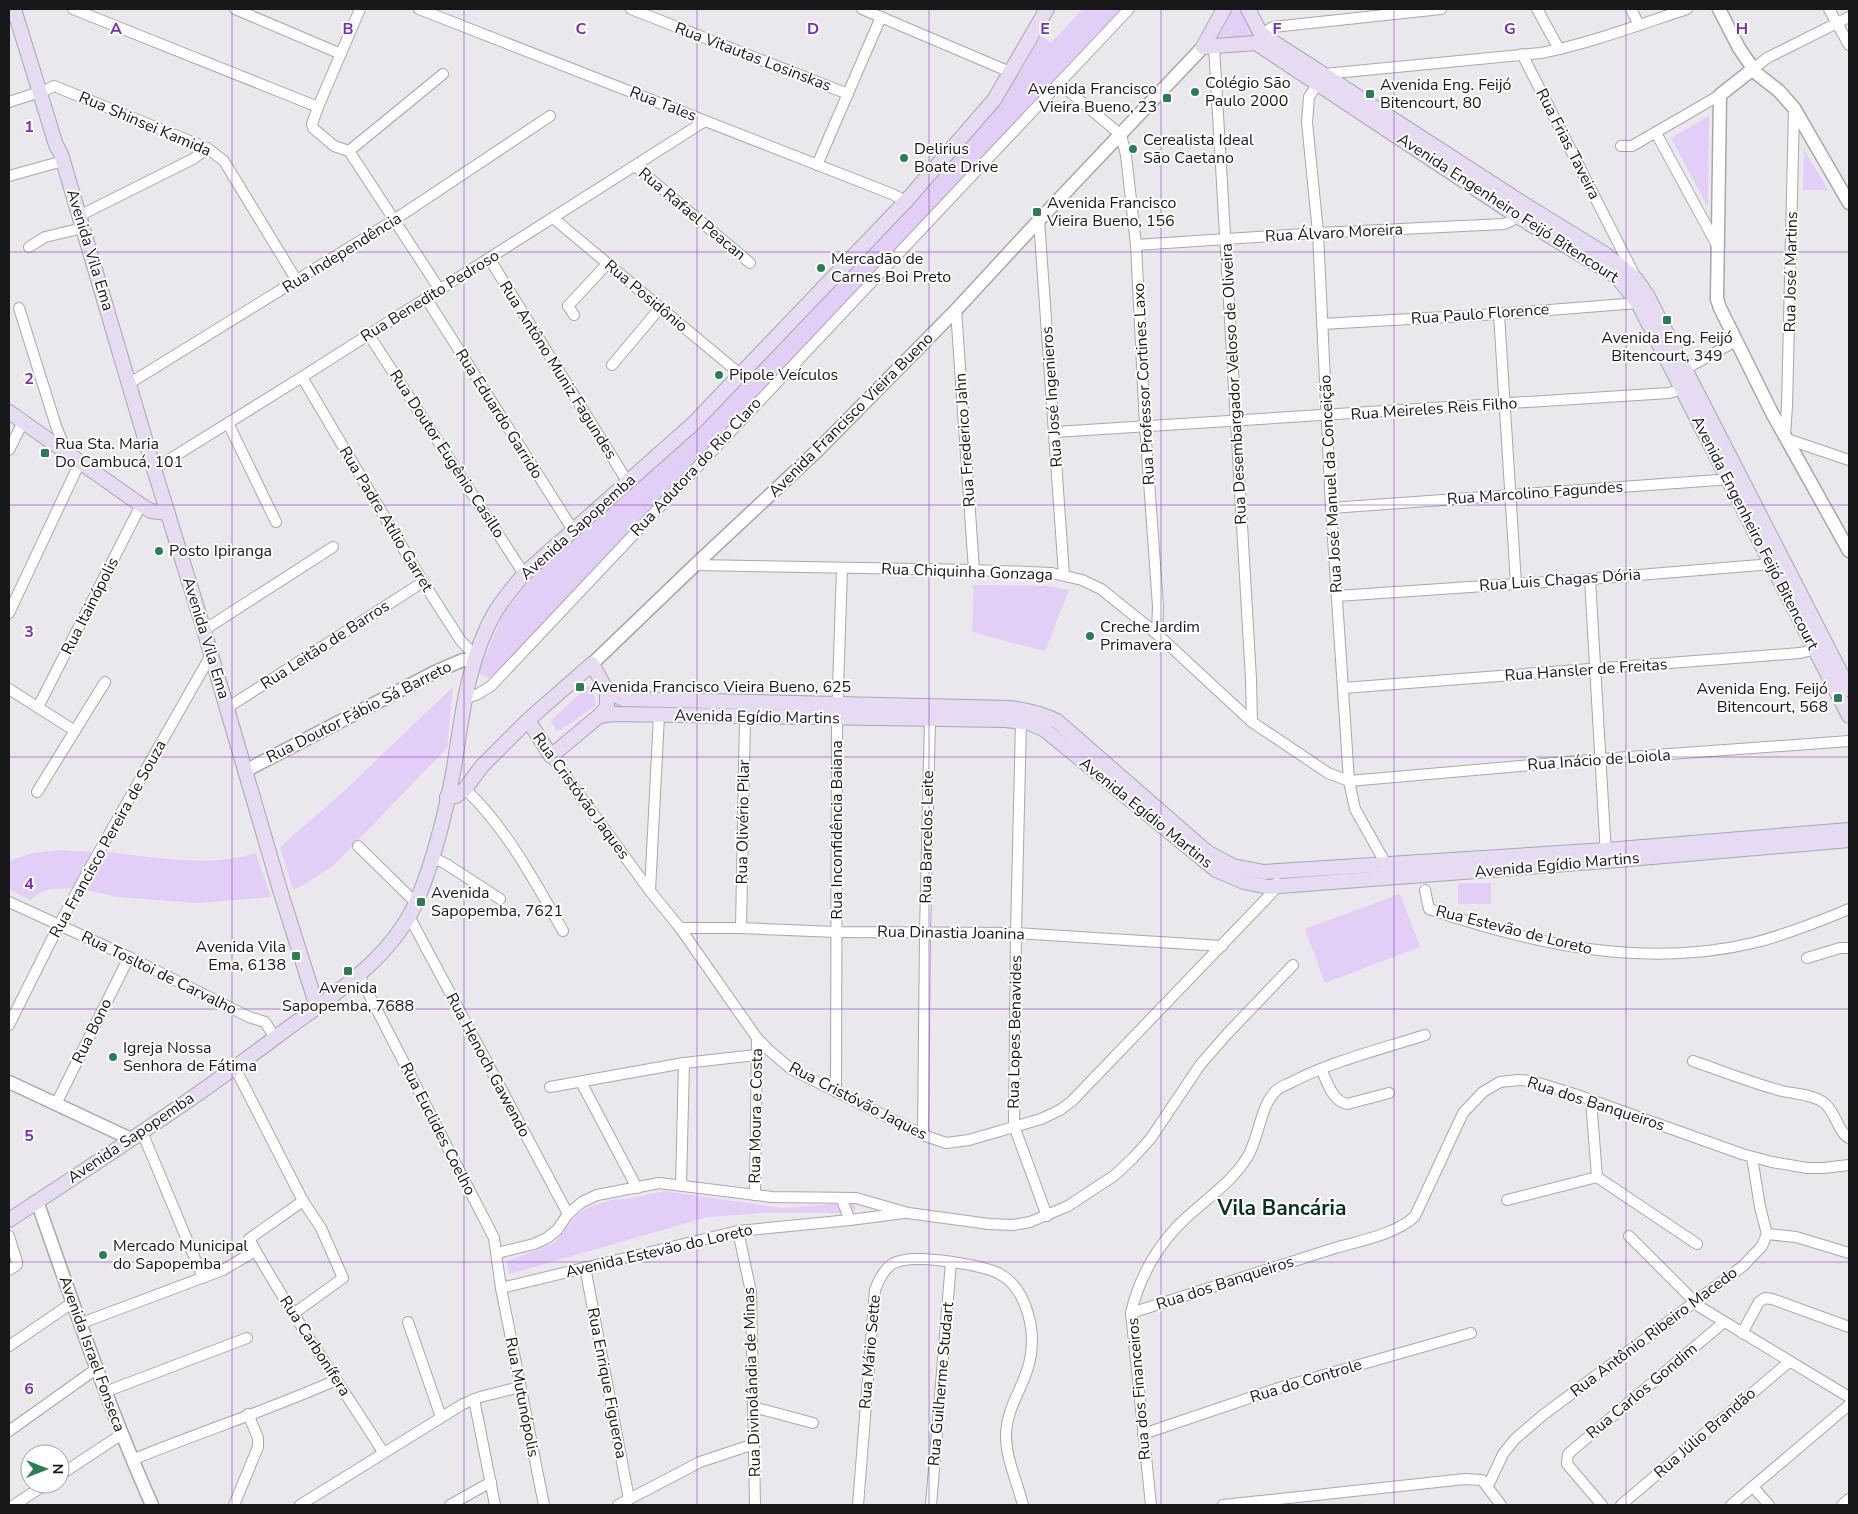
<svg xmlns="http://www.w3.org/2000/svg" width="1858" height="1514" font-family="'Nunito Sans',sans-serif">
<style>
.green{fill:#e2cef7}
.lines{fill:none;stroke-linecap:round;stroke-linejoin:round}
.minor-casing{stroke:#a9a7ab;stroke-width:12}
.tertiary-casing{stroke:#a9a7ab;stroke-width:15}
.secondary-casing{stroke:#a9a7ab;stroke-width:16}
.minor{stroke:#fff;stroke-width:10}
.tertiary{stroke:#fff;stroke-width:12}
.secondary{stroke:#e7dbf3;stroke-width:14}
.grid{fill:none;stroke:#7b2cbf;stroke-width:1;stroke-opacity:0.55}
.poi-dot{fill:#287f52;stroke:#fff;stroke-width:2}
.labels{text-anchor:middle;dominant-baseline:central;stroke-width:4;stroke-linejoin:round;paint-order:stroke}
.street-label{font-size:16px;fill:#181719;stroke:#fff}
.poi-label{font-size:16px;fill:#181719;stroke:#fff;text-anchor:start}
.district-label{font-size:21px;font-weight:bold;fill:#08321d;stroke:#fff}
.grid-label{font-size:16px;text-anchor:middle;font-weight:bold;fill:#7b2cbf;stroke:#fff;stroke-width:4;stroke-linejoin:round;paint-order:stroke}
</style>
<rect width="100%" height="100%" fill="#eae8ec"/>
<g class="green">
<polygon points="1083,9 1126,9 498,672 490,678 481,674 479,671 503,614 534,575 663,455 1007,92 1041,36 1051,43"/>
<polygon points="1224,9 1248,9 1256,43 1203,47"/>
<polygon points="1709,116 1708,207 1671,138"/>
<polygon points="1804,149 1828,190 1803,190"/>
<polygon points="974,585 1048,586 1069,590 1045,651 972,632"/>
<polygon points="588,686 592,687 596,705 561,730 556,730 551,721"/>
<polygon points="453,687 447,748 334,865 308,882 293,890 280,847 342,793"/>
<path d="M61 850 92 852 73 888C57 889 42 887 31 900L9 889V861L32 853Z"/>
<path d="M105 852C154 857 209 868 256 853L271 897 197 903 119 897 85 890Z"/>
<rect x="1458" y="883" width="33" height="21"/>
<polygon points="1400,894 1420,947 1325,983 1305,929"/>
<polygon points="665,1191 782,1208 850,1203 855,1205 856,1209 851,1213 764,1213 708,1217 509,1274 507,1261 550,1245 556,1241 577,1215 587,1208 611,1200 627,1199"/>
</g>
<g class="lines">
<g class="minor-casing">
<g id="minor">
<polyline points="73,9 318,107"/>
<polyline points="235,9 341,54"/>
<polyline points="360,9 318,107 312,124 313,128 334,146 349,151 440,290"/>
<polyline points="419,9 892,194 906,201"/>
<polyline points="631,9 848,94"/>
<polyline points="862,9 1010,72"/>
<polyline points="1537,9 1559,49"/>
<polyline points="1631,9 1639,25"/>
<polyline points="1829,9 1849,45"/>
<polyline points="1258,39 1261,34 1273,27 1441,9"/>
<polyline points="1214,46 1251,679 1252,722"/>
<polyline points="1522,54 1635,276"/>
<polyline points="1753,69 1767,58 1849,17"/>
<polyline points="1059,83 1121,135 1126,155 1136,245 1145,426 1158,606 1157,634"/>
<polyline points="9,102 46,90 54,86 207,148 224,161 297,281"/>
<polyline points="1656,133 1718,247"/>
<polyline points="1621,146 1632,146 1720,95"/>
<polyline points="349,151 443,74"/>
<polyline points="817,165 881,17"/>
<polyline points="635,166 750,263"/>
<polyline points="9,176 63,161"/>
<polyline points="79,216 193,159 207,148"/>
<polyline points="553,218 740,374"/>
<polyline points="1039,220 1064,575"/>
<polyline points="1136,245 1318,233 1504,224 1511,221 1520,212"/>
<polyline points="29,247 45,237 83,228"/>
<polyline points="489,258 627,481"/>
<polyline points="426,298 573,530"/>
<polyline points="19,308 56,426 66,451"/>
<polyline points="956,310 974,570"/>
<polyline points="1499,314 1516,584"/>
<polyline points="574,315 568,306 607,264"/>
<polyline points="1322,324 1499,314 1638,303"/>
<polyline points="369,335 524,574"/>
<polyline points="612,365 660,308"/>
<polyline points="1680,372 1736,341"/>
<polyline points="302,377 423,582 461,641 476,657"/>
<polyline points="130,383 394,220 550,116"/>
<polyline points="228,423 276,522"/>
<polyline points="1055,432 1669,393 1687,388"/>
<polyline points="1785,435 1787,406 1794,109"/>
<polyline points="1787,439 1849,460"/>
<polyline points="9,450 23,422"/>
<polyline points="154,469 302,377 705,121"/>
<polyline points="1331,508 1718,480 1727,479 1733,475"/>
<polyline points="695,565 974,570 1052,573 1082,580 1101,589 1157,634 1252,722 1328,773 1349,781 1601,759 1849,741"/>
<polyline points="1590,579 1606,855"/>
<polyline points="1337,596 1590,579 1760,565 1777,559"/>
<polyline points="9,613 80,462"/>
<polyline points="204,630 333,547"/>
<polyline points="1343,688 1800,653 1820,648"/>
<polyline points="9,689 75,731"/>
<polyline points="464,699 478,694 491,686 1129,9"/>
<polyline points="38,707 141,505"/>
<polyline points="227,708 423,582"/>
<polyline points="1021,722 1016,933 1014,1126 1047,1216"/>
<polyline points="551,756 650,891 680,928 757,1038 770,1051 791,1069 923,1135 946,1143 969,1140 1041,1119 1060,1110 1072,1101 1266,899 1277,887 1277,883"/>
<path d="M465 789C505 826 536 883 563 931"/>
<polyline points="37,792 105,682"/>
<polyline points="358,846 416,903"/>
<polyline points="432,857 446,864 500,899"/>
<path d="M1386 870V864L1355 809 1349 781 1331 508 1318 233 1307 122 1309 97 1324 74 1541 53C1591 43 1638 25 1687 9"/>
<path d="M1425 890 1429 909C1533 944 1643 969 1753 943 1785 935 1818 922 1849 909"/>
<polyline points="650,891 659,716"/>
<polyline points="9,902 129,957 249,1017 265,1022 275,1038"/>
<polyline points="409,916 568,1214"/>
<polyline points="680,928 741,928 836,932 1016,933 1222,946"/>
<polyline points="741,928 745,717"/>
<polyline points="1807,958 1840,948 1849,948"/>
<polyline points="359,975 494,1238 501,1288 544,1505"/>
<polyline points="9,1025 59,925 91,866 211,655"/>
<path d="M1693 1061C1722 1071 1752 1083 1782 1091 1795 1094 1811 1094 1823 1102 1836 1111 1838 1133 1849 1138"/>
<path d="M235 1068 303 1201 249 1239C290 1313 338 1381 383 1452"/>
<path d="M1321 1069C1327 1081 1332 1101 1347 1104L1389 1093"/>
<polyline points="581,1082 637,1188"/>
<polyline points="550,1087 684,1063 756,1055"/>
<polyline points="836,1092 837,719 842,568"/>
<polyline points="1591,1100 1597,1177"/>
<polyline points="56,1104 129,957"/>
<polyline points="142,1132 203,1278"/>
<polyline points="923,1135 925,933 930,719"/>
<polyline points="681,1185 684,1063"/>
<polyline points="755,1195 757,1038"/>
<polyline points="841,1198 850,1220"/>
<polyline points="1507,1200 1597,1177 1697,1244"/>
<polyline points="738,1231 751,1292 755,1505"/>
<polyline points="1767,1234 1796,1237 1849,1253"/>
<polyline points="9,1236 17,1262 17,1265 9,1270"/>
<polyline points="1629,1236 1700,1307 1849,1397"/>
<polyline points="497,1253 534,1244 547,1238 557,1230 568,1214 582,1202 597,1195 659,1183 772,1197 856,1198 908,1213 989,1224 1013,1225 1030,1222 1068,1206 1115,1175 1133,1158 1151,1138 1200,1065 1228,1033 1293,965"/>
<polyline points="585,1267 629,1499"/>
<polyline points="501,1288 738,1231 850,1220 904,1213"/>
<path d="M1131 1313C1199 1291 1267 1270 1335 1248 1359 1241 1397 1234 1415 1216L1463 1113 1483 1092 1500 1082 1519 1080 1532 1081 1574 1094 1742 1154 1772 1162 1807 1168H1823L1849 1165"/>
<polyline points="293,1314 343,1278 321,1228 303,1201"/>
<polyline points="408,1322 441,1417"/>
<polyline points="79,1324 223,1270 255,1251"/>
<polyline points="1742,1333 1759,1302 1765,1298 1772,1299 1849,1327"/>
<polyline points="9,1346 72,1303"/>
<polyline points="105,1392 247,1338"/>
<polyline points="474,1399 495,1505"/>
<polyline points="753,1407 813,1423"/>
<polyline points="9,1431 96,1369"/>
<polyline points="1143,1434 1282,1387 1471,1333"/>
<path d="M132 1460C200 1432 269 1410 336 1380"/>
<polyline points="60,1475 122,1434"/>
<polyline points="1488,1486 1503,1454 1515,1439 1543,1415 1743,1266 1762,1246 1767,1234 1760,1207 1752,1157"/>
<polyline points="1753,1487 1769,1505"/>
<polyline points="14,1505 46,1484"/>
<polyline points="234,1505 258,1447 258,1438 248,1414"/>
<polyline points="300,1505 463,1404 480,1397 520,1387"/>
<polyline points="450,1505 491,1482"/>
<polyline points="618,1505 700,1462 754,1444"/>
<path d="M858 1505 875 1290C885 1263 895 1258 923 1259 942 1260 981 1265 998 1273 1028 1288 1037 1334 1029 1364 1023 1388 1008 1405 1006 1432 1005 1457 1017 1481 1023 1505"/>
<polyline points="931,1505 951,1262"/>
<path d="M1151 1505 1131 1313C1139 1277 1159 1242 1187 1217 1209 1197 1233 1181 1248 1156 1259 1137 1261 1103 1277 1090 1281 1086 1289 1084 1294 1081 1335 1060 1382 1049 1425 1035"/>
<polyline points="1223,1505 1465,1479 1482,1480 1501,1505"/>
<polyline points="1602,1505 1567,1464 1568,1454 1724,1322"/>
<polyline points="1621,1505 1789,1362"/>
<polyline points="1731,1505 1849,1405"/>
<polyline points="1842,1505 1849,1499"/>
</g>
</g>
<g class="tertiary-casing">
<g id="tertiary">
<polyline points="1719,9 1739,48 1756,73 1779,91 1794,108 1849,203"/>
<polyline points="1753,69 1720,95 1717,299 1720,308 1772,413 1849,551"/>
<polyline points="592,664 695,565 818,450 956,310 1042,217 1203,47"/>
<polyline points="245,771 435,672 463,660 475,660"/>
<polyline points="9,1082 131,1139"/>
<path d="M37 1201C73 1304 108 1406 152 1505"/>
</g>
</g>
<g class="secondary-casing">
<g id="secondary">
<polyline points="14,9 56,145 61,154 154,469 204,630 280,890 317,1007"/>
<polyline points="1248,9 1261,34 1524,204 1605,254 1636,279 1647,295 1849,689"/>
<polyline points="1203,47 1256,43 1517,216 1617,277 1638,303 1849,716"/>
<polyline points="1203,47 1224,9"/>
<polyline points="9,412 141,505 151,511 168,513"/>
<path d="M607 691 623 699 1010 708C1027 710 1041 713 1057 721L1207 852 1233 866 1264 872 1606 850 1849 830"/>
<polyline points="599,716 614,714 1006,720 1029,723 1045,730 1216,870 1244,882 1268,887 1606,861 1849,840"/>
<polyline points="447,797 456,796 465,789 482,766 528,720 592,664 607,691 607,707 599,716 551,756 528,720"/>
<path d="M9 1220C99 1161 190 1102 276 1037 328 998 392 961 418 898 435 857 446 811 454 768 462 715 468 659 495 612 504 598 514 586 524 574L694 423 906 201 994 100 1047 9"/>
</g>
</g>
<use href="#minor" class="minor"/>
<use href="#tertiary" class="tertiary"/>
<use href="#secondary" class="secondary"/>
</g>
<path class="grid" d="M232 9V1505M464 9V1505M697 9V1505M929 9V1505M1161 9V1505M1394 9V1505M1626 9V1505M9 252H1849M9 505H1849M9 757H1849M9 1009H1849M9 1262H1849"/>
<g class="poi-dot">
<circle cx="1195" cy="92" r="5"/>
<rect x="1365" y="89" width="10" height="10" rx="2.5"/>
<rect x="1162" y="93" width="10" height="10" rx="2.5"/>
<circle cx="1133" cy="149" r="5"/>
<circle cx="904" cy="158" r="5"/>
<rect x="1032" y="207" width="10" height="10" rx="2.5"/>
<circle cx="821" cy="268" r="5"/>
<rect x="1662" y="315" width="10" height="10" rx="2.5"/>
<circle cx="719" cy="375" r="5"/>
<rect x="40" y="448" width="10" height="10" rx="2.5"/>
<circle cx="159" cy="551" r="5"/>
<circle cx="1090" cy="636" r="5"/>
<rect x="575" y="682" width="10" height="10" rx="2.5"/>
<rect x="1833" y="693" width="10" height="10" rx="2.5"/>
<rect x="416" y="897" width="10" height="10" rx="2.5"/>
<rect x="291" y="951" width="10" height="10" rx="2.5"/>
<rect x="343" y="966" width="10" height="10" rx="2.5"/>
<circle cx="113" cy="1057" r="5"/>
<circle cx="103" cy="1255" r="5"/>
</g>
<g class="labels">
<g class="street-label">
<text transform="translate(753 57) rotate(21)">Rua Vitautas Losinskas</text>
<text transform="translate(663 104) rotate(21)">Rua Tales</text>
<text transform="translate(145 124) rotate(23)">Rua Shinsei Kamida</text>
<text transform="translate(1568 144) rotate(63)">Rua Frias Taveira</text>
<text transform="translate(1508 208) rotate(33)">Avenida Engenheiro Feijó Bitencourt</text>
<text transform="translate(692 214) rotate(40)">Rua Rafael Peacan</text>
<text transform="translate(1334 233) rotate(-3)">Rua Álvaro Moreira</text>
<text transform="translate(90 250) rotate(73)">Avenida Vila Ema</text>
<text transform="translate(342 253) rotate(-32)">Rua Independência</text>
<text transform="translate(1791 272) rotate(-89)">Rua José Martins</text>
<text transform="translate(430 296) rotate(-32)">Rua Benedito Pedroso</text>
<text transform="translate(646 296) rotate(40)">Rua Posidônio</text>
<text transform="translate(1480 314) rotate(-4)">Rua Paulo Florence</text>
<text transform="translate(558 370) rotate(58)">Rua Antôno Muniz Fagundes</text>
<text transform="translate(1144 384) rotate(-93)">Rua Professor Cortines Laxo</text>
<text transform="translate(1234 384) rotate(-93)">Rua Desembargador Veloso de Oliveira</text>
<text transform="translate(1052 397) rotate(-94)">Rua José Ingenieros</text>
<text transform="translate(1434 409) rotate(-4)">Rua Meireles Reis Filho</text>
<text transform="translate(499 414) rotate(58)">Rua Eduardo Garrido</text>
<text transform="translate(851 415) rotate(-45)">Avenida Francisco Vieira Bueno</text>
<text transform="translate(965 440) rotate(-94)">Rua Frederico Jahn</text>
<text transform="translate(447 454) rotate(57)">Rua Doutor Eugênio Casillo</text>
<text transform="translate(696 467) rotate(-47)">Rua Adutora do Rio Claro</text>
<text transform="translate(1331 484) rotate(-93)">Rua José Manuel da Conceição</text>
<text transform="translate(1535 493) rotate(-4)">Rua Marcolino Fagundes</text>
<text transform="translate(386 519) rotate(59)">Rua Padre Atílio Garret</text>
<text transform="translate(578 527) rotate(-42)">Avenida Sapopemba</text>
<text transform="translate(1755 533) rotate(63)">Avenida Engenheiro Feijó Bitencourt</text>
<text transform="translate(967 572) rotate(2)">Rua Chiquinha Gonzaga</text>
<text transform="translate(1560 580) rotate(-4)">Rua Luis Chagas Dória</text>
<text transform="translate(90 606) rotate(-63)">Rua Itainópolis</text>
<text transform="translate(206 638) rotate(73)">Avenida Vila Ema</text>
<text transform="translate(325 645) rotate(-33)">Rua Leitão de Barros</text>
<text transform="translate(1586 670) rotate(-4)">Rua Hansler de Freitas</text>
<text transform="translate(359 712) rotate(-27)">Rua Doutor Fábio Sá Barreto</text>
<text transform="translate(757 717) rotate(1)">Avenida Egídio Martins</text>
<text transform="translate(1599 760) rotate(-4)">Rua Inácio de Loiola</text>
<text transform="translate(581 796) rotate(54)">Rua Cristóvão Jaques</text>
<text transform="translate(1146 813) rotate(39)">Avenida Egídio Martins</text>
<text transform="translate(743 822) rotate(-89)">Rua Olivério Pilar</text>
<text transform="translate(837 830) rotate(-90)">Rua Inconfidência Baiana</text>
<text transform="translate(927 837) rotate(-89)">Rua Barcelos Leite</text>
<text transform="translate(108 839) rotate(-61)">Rua Francisco Pereira de Souza</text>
<text transform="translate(1557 865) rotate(-5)">Avenida Egídio Martins</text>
<text transform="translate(1514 930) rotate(14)">Rua Estevão de Loreto</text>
<text transform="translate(951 933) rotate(1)">Rua Dinastia Joanina</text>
<text transform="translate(159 973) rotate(26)">Rua Tosltoi de Carvalho</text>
<text transform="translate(92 1031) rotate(-64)">Rua Bono</text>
<text transform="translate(1015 1032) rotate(-89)">Rua Lopes Benavides</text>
<text transform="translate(488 1065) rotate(62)">Rua Henoch Gawendo</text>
<text transform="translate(858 1101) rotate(27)">Rua Cristóvão Jaques</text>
<text transform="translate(1596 1104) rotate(18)">Rua dos Banqueiros</text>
<text transform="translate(756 1116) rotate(-89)">Rua Moura e Costa</text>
<text transform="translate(438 1129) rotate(63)">Rua Euclides Coelho</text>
<text transform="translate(131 1138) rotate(-34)">Avenida Sapopemba</text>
<text transform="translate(659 1251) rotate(-13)">Avenida Estevão do Loreto</text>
<text transform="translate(1225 1283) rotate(-18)">Rua dos Banqueiros</text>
<text transform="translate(1654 1332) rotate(-37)">Rua Antônio Ribeiro Macedo</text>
<text transform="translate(315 1346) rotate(57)">Rua Carbonífera</text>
<text transform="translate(870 1352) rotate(-85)">Rua Mário Sette</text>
<text transform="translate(92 1354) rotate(70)">Avenida Israel Fonseca</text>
<text transform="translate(1306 1381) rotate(-17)">Rua do Controle</text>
<text transform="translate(752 1382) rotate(-92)">Rua Divinolândia de Minas</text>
<text transform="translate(607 1383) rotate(79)">Rua Enrique Figueroa</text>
<text transform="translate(941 1384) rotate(-85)">Rua Guilherme Studart</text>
<text transform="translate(1139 1389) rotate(-95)">Rua dos Financeiros</text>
<text transform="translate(1642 1391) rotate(-40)">Rua Carlos Gondim</text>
<text transform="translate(522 1397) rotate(79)">Rua Mutunópolis</text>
<text transform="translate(1705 1433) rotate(-41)">Rua Júlio Brandão</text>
</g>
<g class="poi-label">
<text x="1205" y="83">Colégio São<tspan x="1205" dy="18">Paulo 2000</tspan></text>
<text x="1380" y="85">Avenida Eng. Feijó<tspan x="1380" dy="18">Bitencourt, 80</tspan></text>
<text x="1157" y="89" text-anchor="end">Avenida Francisco<tspan x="1157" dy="18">Vieira Bueno, 23</tspan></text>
<text x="1143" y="140">Cerealista Ideal<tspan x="1143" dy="18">São Caetano</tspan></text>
<text x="914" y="149">Delirius<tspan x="914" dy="18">Boate Drive</tspan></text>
<text x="1047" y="203">Avenida Francisco<tspan x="1047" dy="18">Vieira Bueno, 156</tspan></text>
<text x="831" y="259">Mercadão de<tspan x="831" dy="18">Carnes Boi Preto</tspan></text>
<text x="1667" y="338" text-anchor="middle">Avenida Eng. Feijó<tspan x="1667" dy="18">Bitencourt, 349</tspan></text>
<text x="729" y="375">Pipole Veículos</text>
<text x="55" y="444">Rua Sta. Maria<tspan x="55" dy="18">Do Cambucá, 101</tspan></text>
<text x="169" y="551">Posto Ipiranga</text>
<text x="1100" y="627">Creche Jardim<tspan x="1100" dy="18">Primavera</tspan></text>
<text x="590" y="687">Avenida Francisco Vieira Bueno, 625</text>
<text x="1828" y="689" text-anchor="end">Avenida Eng. Feijó<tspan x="1828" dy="18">Bitencourt, 568</tspan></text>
<text x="431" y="893">Avenida<tspan x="431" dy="18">Sapopemba, 7621</tspan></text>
<text x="286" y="947" text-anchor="end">Avenida Vila<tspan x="286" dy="18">Ema, 6138</tspan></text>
<text x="348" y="988" text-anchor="middle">Avenida<tspan x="348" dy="18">Sapopemba, 7688</tspan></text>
<text x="123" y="1048">Igreja Nossa<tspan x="123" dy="18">Senhora de Fátima</tspan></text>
<text x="113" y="1246">Mercado Municipal<tspan x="113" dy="18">do Sapopemba</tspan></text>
</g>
<g class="district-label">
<text x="1282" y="1208">Vila Bancária</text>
</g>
</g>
<g class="grid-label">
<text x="116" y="34">A</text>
<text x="348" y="34">B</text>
<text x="581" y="34">C</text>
<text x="813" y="34">D</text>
<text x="1045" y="34">E</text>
<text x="1277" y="34">F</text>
<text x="1510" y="34">G</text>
<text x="1742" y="34">H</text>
<text x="29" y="132">1</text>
<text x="29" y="384">2</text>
<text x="29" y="637">3</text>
<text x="29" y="889">4</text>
<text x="29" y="1141">5</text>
<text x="29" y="1394">6</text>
</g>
<rect width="1858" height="1514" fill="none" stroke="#181719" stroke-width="20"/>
<g transform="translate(45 1469) rotate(90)"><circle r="24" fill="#ffffff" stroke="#a3a2a3"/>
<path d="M0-4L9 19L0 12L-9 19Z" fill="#287f52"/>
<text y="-8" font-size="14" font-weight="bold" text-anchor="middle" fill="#181719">N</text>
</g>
</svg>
